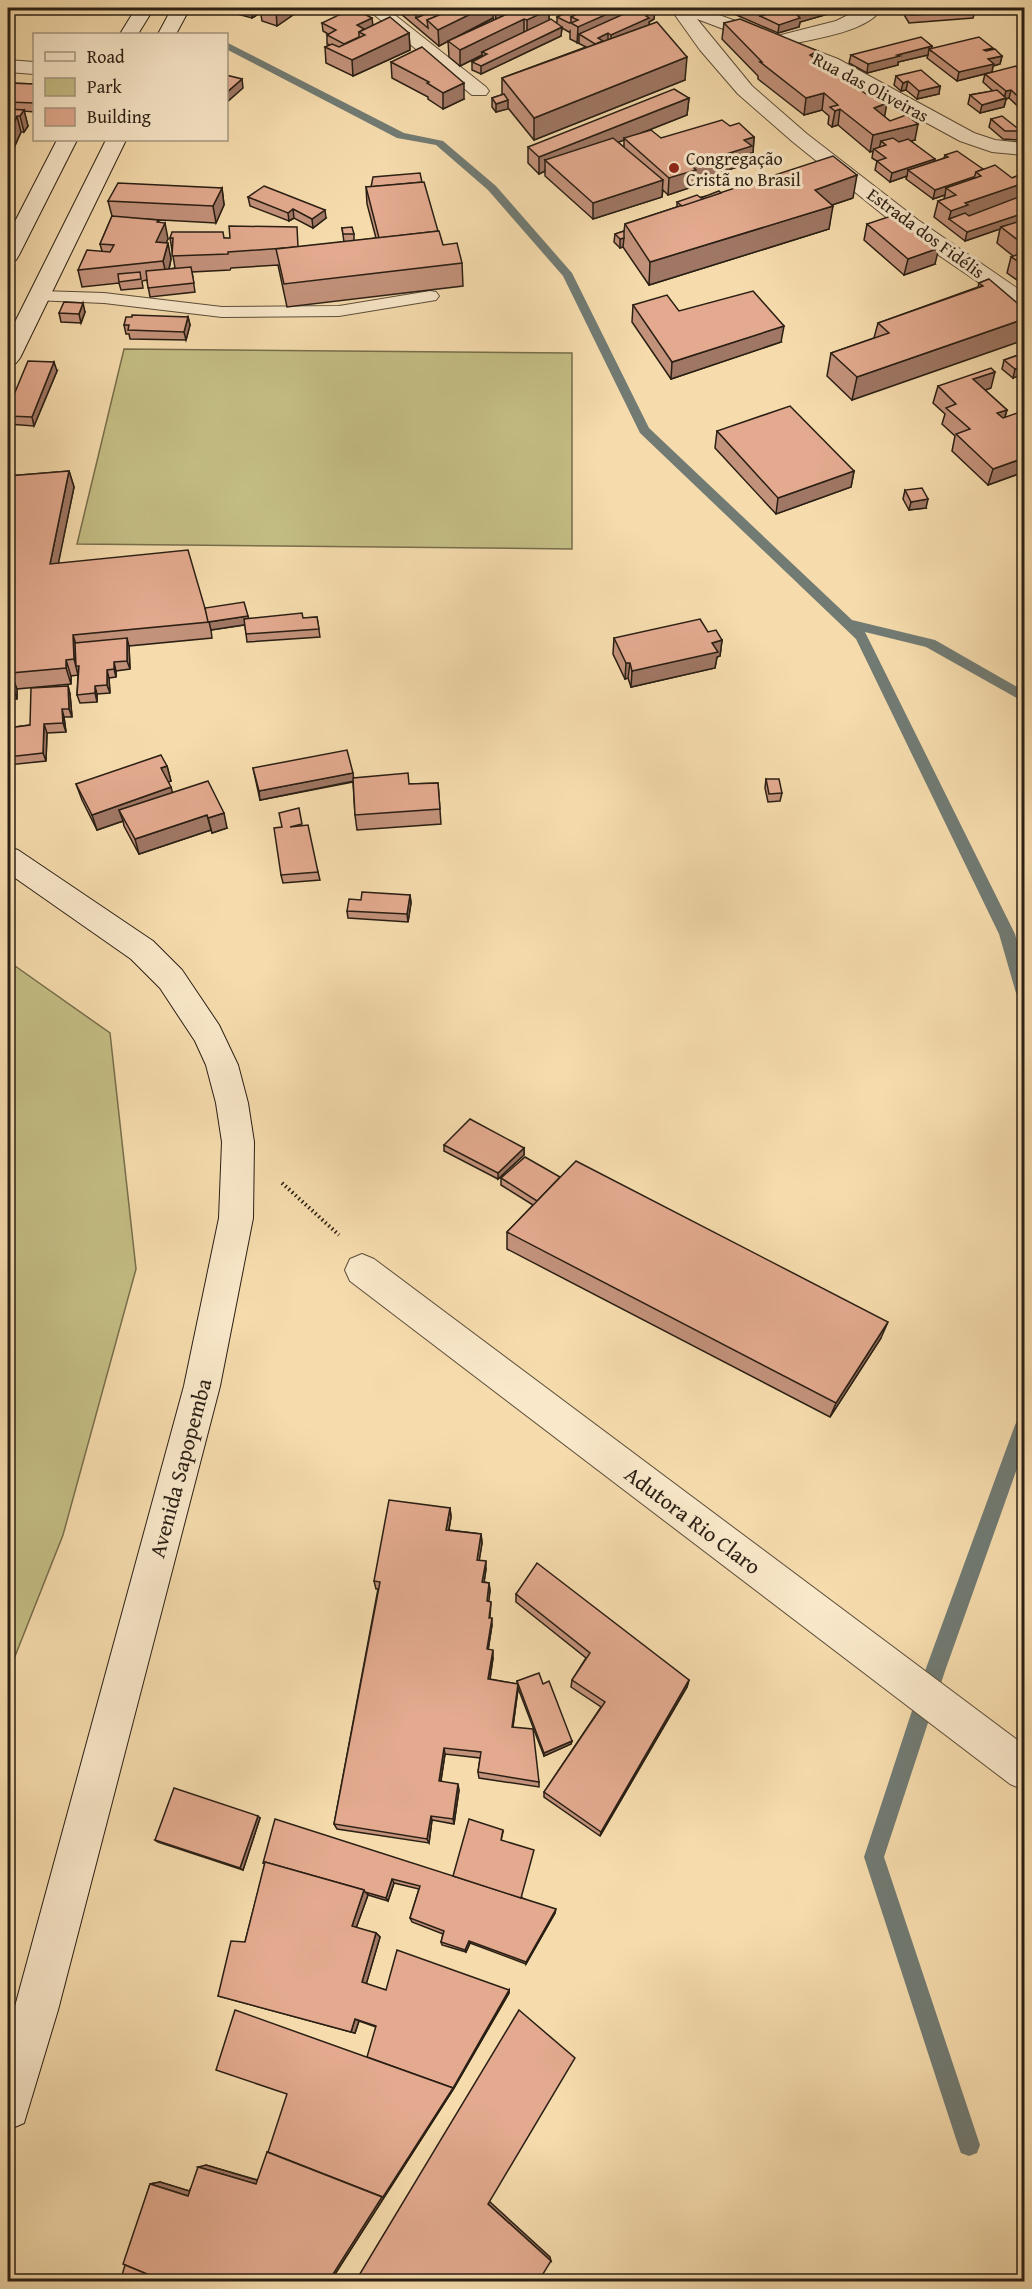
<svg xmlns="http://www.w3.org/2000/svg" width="1032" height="2289" font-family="'Gentium Book Plus',serif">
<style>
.green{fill:#c4be84;stroke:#776e4c;stroke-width:1.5}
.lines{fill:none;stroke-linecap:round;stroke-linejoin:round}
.stream{fill:#717b74;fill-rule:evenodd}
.lane-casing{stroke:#5d4e3a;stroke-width:2}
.street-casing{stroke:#5d4e3a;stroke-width:2}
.secondary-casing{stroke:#2a1f14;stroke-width:2}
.path{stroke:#2a1f14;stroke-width:4;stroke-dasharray:1.5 3;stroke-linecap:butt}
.lane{fill:#f9e8ca;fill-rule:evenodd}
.street{fill:#f9e8ca;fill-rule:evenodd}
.secondary{fill:#f9e8ca;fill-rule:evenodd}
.wall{fill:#c3927b;stroke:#2a1f14;stroke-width:1.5;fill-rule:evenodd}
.shaded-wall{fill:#9f7764;stroke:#2a1f14;stroke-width:1.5}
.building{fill:#e3aa8f;stroke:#2a1f14;stroke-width:1.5}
.poi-dot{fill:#8f2418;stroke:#f9e8ca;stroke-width:2}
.labels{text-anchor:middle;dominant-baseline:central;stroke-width:6;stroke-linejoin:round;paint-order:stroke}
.far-street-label{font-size:18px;fill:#2a1f14;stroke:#f9e8ca}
.far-poi-label{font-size:18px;fill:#2a1f14;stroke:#f9e8ca;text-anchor:start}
.street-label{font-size:22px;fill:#2a1f14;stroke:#f9e8ca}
</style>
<rect width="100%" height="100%" fill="#f6dcad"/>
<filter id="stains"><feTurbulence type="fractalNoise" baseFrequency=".00333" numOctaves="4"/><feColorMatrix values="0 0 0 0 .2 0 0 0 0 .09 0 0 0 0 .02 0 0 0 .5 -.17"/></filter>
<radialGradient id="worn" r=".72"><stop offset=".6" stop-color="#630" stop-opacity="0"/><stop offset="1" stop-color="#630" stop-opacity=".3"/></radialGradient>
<g class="green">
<polygon points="124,349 572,353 572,549 77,544"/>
<polygon points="8,961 110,1033 136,1269 63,1535 8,1674"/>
</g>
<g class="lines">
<g class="stream">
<polygon points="226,42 404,133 443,141 496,186 572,273 649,428 852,620 935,640 1024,691 1024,702 926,647 865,632 1015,934 1024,968 1024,999 1019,997 1016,993 999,934 856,639 640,433 563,276 488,190 436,145 397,138 226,49"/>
<polygon points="1024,1416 1024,1449 945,1671 884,1857 980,2145 977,2153 969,2156 961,2153 958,2145 864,1857 925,1671 1015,1425 1018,1419"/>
</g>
<g class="lane-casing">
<polygon id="lane" points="40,291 104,293 222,307 339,306 430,291 436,292 439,296 436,300 430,301 339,316 222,317 104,303 34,300 31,296 34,292"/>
</g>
<g class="street-casing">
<g id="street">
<polygon points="366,8 386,8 486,87 489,91 486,95 472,95"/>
<path d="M670 8H700L777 36 836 21 862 8H882C870 30 820 38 796 43L838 59 974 133 995 140 1024 143V155L992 152 960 141 824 67 697 19 752 86 807 134 918 220 1024 293V310L1016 308 902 230 793 142 738 94 700 50Z"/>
<polygon points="8,60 34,62 34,74 8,72"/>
<polygon points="362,1254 374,1259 1024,1745 1024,1790 1010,1784 350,1281 345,1270 350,1259"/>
</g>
</g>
<g class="secondary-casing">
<g id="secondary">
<polygon points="136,8 154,8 138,34 120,34"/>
<polygon points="172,8 190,8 176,34 158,34"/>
<polygon points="57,140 77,140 19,255 16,260 8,261 8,235"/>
<polygon points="106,140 126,140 20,358 16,363 8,365 8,336"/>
<polygon points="8,847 18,850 153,941 182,970 219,1025 238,1065 248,1103 254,1142 253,1218 220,1386 58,2010 24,2123 8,2130 8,2032 184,1386 219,1218 222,1142 216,1103 206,1065 195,1041 160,988 131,959 8,873"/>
</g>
</g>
<polyline class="path" points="282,1183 339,1235"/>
<use href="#lane" class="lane"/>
<use href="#street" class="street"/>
<use href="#secondary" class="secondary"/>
</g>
<g class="wall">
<polygon points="223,8 303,8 277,26 262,21 260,9 259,9 260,13 252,18 226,11"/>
<path d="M394 8H554L549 10V20L557 23V17L577 8H652V9L655 10 654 19 649 22V24L685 80 534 140 508 108 496 112 492 107V98L502 95V78L586 47 570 39V31L569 32 562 28 561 36 481 74 472 70V62L482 56V55L460 66 449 57 448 41 439 46ZM493 18 494 20 451 40Z"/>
<polygon points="721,8 842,8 842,10 800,22 799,27 778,33 741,17"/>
<polygon points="900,8 976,8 973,18 909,23"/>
<polygon points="322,23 373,25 409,33 410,50 353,76 326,63 325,47 330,45 327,44 327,35 328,34 323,31"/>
<polygon points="724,23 818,51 817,60 885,117 915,140 911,141 934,162 944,158 945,155 983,169 1012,178 1024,173 1024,285 1007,273 1011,257 1013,256 997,243 1000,229 965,241 934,217 938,201 944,199 945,195 933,199 906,179 907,176 890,182 875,170 877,161 872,158 873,151 870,152 838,125 832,127 828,124 829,116 822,110 804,115 758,79 758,76 722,39"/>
<polygon points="931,49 992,50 1002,56 1000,64 993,66 992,72 1024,74 1024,112 1009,98 1006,99 1004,107 980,113 968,104 970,95 993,91 983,82 985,74 957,81 927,58 928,55 898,62 898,65 867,73 849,63 851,55"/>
<polygon points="391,62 464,99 443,109 428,99 428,97 392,78"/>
<polygon points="896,76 940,86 939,94 917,99 906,90 901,91 894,85"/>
<polygon points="8,83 34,84 34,112 24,111 28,126 24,132 21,132 13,150 8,151"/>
<path d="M689 98 687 115 644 132 661 138 730 126 754 137 753 153H751L750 163 696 180 695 186 668 195 663 190 662 197 593 219 545 176V171L539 174 528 163V147ZM624 140V147L618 142Z"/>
<polygon points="991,119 1021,131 1018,140 1003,139 989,127"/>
<polygon points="366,187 438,231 443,245 462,263 463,286 287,307 278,265 231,268 230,270 192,272 195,292 150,297 147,280 142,281 143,288 121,290 119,283 82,287 78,270 102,251 100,244 112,216 108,201 222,188 224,205 216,223 144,219 159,222 168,239 166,242 171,259 169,269 175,268 170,238 224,238 299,247 344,242 342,228 354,234 354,241 376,238 367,204"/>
<polygon points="721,193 853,198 832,205 829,229 649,285 623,247 620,248 614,242 615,234 624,231 625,224 677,207 677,202"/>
<polygon points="248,197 326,218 313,228 294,218 289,221 250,206"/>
<polygon points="867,224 935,264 904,275 864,240"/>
<polygon points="989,279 852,400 827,376 831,353 874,338 878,323 978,287 979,283"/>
<polygon points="633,305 679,311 781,342 671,379 632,322"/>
<polygon points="85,312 81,323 61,322 59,313"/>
<polygon points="188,317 190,325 186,340 130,339 129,334 126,334 124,325"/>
<polygon points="1024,353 1013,378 1002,369 1004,360"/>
<polygon points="57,371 34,426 8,424 8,409"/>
<polygon points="938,386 991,388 985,390 1007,410 1005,417 1024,416 1024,472 988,485 952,451 955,436 942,424 945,414 933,403"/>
<polygon points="717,431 854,471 851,487 776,514 715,448"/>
<polygon points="69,471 74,487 58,563 205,608 249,619 303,618 317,617 320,637 247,642 245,625 211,630 212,638 129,646 130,669 116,671 116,677 109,678 110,693 97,694 97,702 80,703 77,695 78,675 71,676 71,684 17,689 17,699 8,700 8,476"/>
<polygon points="905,490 926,508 909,510 903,499"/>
<polygon points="708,632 722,640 720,656 717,657 715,668 631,687 628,678 625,679 613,654 614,638"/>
<polygon points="68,686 70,694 72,717 64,717 66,732 47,733 46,761 8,765 8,728 30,725"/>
<polygon points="167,766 171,781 168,782 172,793 227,828 212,833 211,830 139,854 124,826 123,821 97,830 82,800 76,784"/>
<polygon points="253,768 409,784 438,783 441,824 357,830 355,815 353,782 260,800"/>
<polygon points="766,779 782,793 780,801 768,802 765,788"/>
<polygon points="302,826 318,872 320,880 283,883 281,875"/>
<polygon points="410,895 411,903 408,922 348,918 347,911"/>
<polygon points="444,1145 524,1148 524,1155 498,1179 444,1151"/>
<polygon points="560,1177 881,1338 830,1417 507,1249 507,1232 533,1205 501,1185 501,1178"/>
<polygon points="450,1508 451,1517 449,1530 481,1534 482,1543 479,1560 486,1569 484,1582 489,1583 490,1591 488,1601 491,1602 490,1618 492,1625 488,1650 493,1658 490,1679 517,1684 517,1681 543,1684 572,1741 571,1744 544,1756 518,1688 513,1727 539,1782 539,1787 479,1778 478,1772 480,1758 445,1754 441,1781 459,1790 454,1824 432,1820 429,1843 337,1829 334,1824 378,1589 376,1589 374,1581"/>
<polygon points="516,1594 689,1680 687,1687 600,1836 544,1797 544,1792 601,1707 571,1687 572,1680 586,1658 516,1602"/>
<polygon points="260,1818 243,1870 158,1842 155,1840"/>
<polygon points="503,1832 501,1840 522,1898 555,1913 526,1964 470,1943 466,1952 442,1945 441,1942 443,1934 412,1922 410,1918 419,1889 394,1883 388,1901 368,1895 356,1928 376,1933 380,1937 366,1984 386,1990 509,1990 509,1993 454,2088 330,2282 125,2265 150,2184 160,2182 189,2191 206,2165 258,2180 268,2152 393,2066 376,2027 359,2021 355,2033 218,1996 245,1942 265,1864 263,1863 453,1876"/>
</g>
<g class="shaded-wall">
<polygon points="251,8 259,8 260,13 252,18"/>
<polygon points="279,8 303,8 277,26 276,10"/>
<polygon points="422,8 458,8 416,18 416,10"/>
<polygon points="472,8 493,8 493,18 439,46 438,30"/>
<polygon points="495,8 523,8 496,20"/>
<polygon points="545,8 554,8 549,10 549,26 527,36 527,20"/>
<polygon points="603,8 652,8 652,9 579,34 579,43 577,43 578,27"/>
<polygon points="758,8 818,8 760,16 761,9"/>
<polygon points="823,8 842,8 842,10 800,22 799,27 778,33 779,25 797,15"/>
<polygon points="655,10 654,19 649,22 649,27 611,44 611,35"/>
<polygon points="372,18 373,26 360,32 357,25"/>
<polygon points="524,19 524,35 482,52 482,55 460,66 460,50"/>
<polygon points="562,27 561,36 481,74 481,66"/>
<polygon points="409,33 410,50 353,76 352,60"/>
<polygon points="608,33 608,42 598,46 598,38"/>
<polygon points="932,46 931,51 929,49 928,55 898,62 898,65 867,73 868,64 897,55"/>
<polygon points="818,51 816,68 810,55"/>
<polygon points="1002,56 1000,64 993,66 992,72 957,81 959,72 988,59"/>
<polygon points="687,57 685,80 534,140 534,118"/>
<polygon points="242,79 243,88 226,103 226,93"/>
<polygon points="908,81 906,90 901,91 903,83"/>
<polygon points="464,83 464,99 443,109 443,93"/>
<polygon points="940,86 939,94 917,99 919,91"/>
<polygon points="1011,90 1009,98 1006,99 1004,107 980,113 982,105 1004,99 1006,91"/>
<polygon points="824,93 822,110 804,115 806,98"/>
<polygon points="689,98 687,115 626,139 624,138 624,140 554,168 545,160 545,171 539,174 539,157"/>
<polygon points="508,100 508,109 496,112 496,104"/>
<polygon points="887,103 884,120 874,108"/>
<polygon points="840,109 838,125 832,127 835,111"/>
<polygon points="24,110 28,126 24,132 20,116"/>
<polygon points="17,116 21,132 13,150 9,134"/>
<polygon points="918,124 915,140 886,148 886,145 881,141 879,149 874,149 873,151 870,152 873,135"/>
<polygon points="754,137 753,153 751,153 750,163 696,180 695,186 668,195 669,178 691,165 744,140"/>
<polygon points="935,159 933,167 908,170 907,176 890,182 892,173"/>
<polygon points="857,175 853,198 811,212 815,190"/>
<polygon points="973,177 971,186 946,188 945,195 933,199 935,190"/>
<polygon points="663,180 662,197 593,219 593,203"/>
<polygon points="1024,183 1019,199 965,218 949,219 951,211 965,203"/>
<polygon points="222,188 224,205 216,223 213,206"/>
<polygon points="833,206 829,229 649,285 650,262"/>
<polygon points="293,209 294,218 289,221 288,213"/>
<polygon points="325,210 326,218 313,228 312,219"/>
<polygon points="1024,213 1024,221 1001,227 1000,229 965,241 967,232"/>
<polygon points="158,220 160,232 165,223 168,239 159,258 156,242"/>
<polygon points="624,238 623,247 620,248 620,239"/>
<polygon points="168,243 171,259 167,278 163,261"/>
<polygon points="939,248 935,264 904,275 908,259"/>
<polygon points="83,303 85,312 81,323 79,314"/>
<polygon points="188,317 190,325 186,340 184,332"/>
<polygon points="1024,319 1024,340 852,400 857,377"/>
<polygon points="784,326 781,342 671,379 672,362"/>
<polygon points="54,362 57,371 34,426 32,417"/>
<polygon points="1024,366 1024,374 1013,378 1015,369"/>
<polygon points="995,372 991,388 969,396 973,379"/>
<polygon points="1007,410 1002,426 997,413"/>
<polygon points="12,434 14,443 8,458 8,443"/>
<polygon points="1024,458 1024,472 988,485 993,469"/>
<polygon points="69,471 74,487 55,580 50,564"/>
<polygon points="854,471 851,487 776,514 778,498"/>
<polygon points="928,499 926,508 909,510 911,502"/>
<polygon points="248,616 250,624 211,630 209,622"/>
<polygon points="73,635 78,651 79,666 78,675 74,659"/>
<polygon points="127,638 129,646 130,669 127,661"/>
<polygon points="722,640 720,656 717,657 715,668 631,687 632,671 712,643"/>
<polygon points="66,660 71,676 71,684 66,668"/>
<polygon points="114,662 116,671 116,677 114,669"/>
<polygon points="626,663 630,663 628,678 625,679"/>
<polygon points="107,670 109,678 110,693 107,685"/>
<polygon points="11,673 17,689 17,699 12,683"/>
<polygon points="68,686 70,694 72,717 69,709"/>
<polygon points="95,686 97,694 97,702 95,693"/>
<polygon points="62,709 64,717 66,732 63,723"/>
<polygon points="44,724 47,733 46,761 43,753"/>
<polygon points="167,766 171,781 165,783 161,768"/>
<polygon points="353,773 354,781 260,800 259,791"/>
<polygon points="171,787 175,802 119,810 123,821 97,830 92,815"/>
<polygon points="224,813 227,828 212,833 208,818"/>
<polygon points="207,815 211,830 139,854 135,839"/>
<polygon points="410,895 411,903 408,922 407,914"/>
<polygon points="524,1148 524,1155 498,1179 498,1173"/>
<polygon points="888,1322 881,1338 830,1417 836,1403"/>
<polygon points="450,1508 451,1517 447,1539 446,1530"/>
<polygon points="481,1534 482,1543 478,1568 477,1560"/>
<polygon points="486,1561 486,1569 483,1590 482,1582"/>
<polygon points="489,1583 490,1591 488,1609 487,1601"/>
<polygon points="492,1618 492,1625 487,1657 487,1649"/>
<polygon points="493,1650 493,1658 489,1686 488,1679"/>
<polygon points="689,1680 687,1687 600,1836 601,1832"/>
<polygon points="518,1684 518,1690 512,1733 512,1727"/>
<polygon points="572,1741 571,1744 544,1756 544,1753"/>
<polygon points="444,1748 445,1754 440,1786 439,1781"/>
<polygon points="458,1784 459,1790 454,1824 453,1819"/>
<polygon points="258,1816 260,1818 243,1870 240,1868"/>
<polygon points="431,1816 432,1820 429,1843 427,1839"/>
<polygon points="392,1879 394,1883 388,1901 386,1898"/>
<polygon points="364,1890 368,1895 355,1931 352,1926"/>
<polygon points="556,1909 555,1913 526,1964 526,1962"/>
<polygon points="376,1933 380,1937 366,1985 362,1982"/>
<polygon points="469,1941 470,1943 466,1952 465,1950"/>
<polygon points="509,1990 509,1993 454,2088 330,2282 328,2282 267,2152 273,2151 453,2088"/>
<polygon points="355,2019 359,2021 355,2033 351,2032"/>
<polygon points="206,2165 263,2182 256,2184 198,2167"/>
<polygon points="160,2182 196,2193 188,2196 150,2184"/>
<polygon points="489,2201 550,2257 551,2261 488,2204"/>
</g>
<g class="building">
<polygon points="353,8 372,18 357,25 364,29 359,32 359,37 344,44 327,35 336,30 322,23"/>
<polygon points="412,8 422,8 416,10"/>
<polygon points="441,8 456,8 427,20 428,28 416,18"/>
<polygon points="456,8 483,8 438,30 427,20"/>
<polygon points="520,8 546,8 549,10 527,20 524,19 460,50 448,41"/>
<polygon points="577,8 587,8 579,11 579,13 571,17 571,22 569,23 557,17"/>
<polygon points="587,8 621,8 578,27 571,23 578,20 571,17 581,12 579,11"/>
<polygon points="637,8 648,8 655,10 646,16 649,18 611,35 608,33 598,38 603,41 595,44 579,34"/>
<polygon points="791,8 823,8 797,15 800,18 779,25 760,16"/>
<polygon points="906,8 925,8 929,14 911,15"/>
<polygon points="390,17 409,33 352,60 325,47 332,44 339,47 365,35 359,32"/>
<polygon points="551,19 562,27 481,66 472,62 487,54 482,52"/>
<polygon points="740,19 818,51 810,55 869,96 873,94 887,103 874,108 890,121 906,115 918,124 873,135 840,109 835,111 830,107 838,105 824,93 806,98 760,62 762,62 724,23"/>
<polygon points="657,22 687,57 534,118 502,78"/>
<polygon points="921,37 932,46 897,55 900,56 868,64 851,55"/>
<polygon points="979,37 993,48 984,50 986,51 995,49 1002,56 988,59 994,64 959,72 929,49"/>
<polygon points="422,47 464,83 443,93 427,83 429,82 391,62"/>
<polygon points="1016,66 1024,74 1024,102 1011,90 1006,91 985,74"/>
<polygon points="921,70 940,86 919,91 908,81 903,83 896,76"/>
<polygon points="226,75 242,79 226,93"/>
<polygon points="8,83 34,84 34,103 8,102"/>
<polygon points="674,89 689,98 539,157 528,147"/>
<polygon points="997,90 1006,98 982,105 970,95"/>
<polygon points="504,94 508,100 496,104 492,98"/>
<polygon points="8,109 24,110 20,116 17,116 9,134 8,134"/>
<polygon points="1002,116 1021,131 1005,131 991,119"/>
<polygon points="722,120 730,126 739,123 754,137 744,140 752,146 691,165 696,170 669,178 624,138 651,130 661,138"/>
<polygon points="613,138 663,180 593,203 545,160"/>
<polygon points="893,138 899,142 908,139 935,159 892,173 877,161 886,158 874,149 886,145 881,141"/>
<polygon points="957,151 983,169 976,172 974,178 973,177 935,190 908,170 948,157 945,155"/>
<polygon points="833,156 857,175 815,190 833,206 650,262 625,224"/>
<polygon points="995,165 1012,178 1024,173 1024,183 965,203 968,205 951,211 938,201 956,195 946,188 981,176 976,172"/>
<polygon points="420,173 422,182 371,187 373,177"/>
<polygon points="424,182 438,231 379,238 366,187"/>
<polygon points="118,183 222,188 213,206 108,201"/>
<polygon points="264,186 325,210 312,219 293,209 288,213 248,197"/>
<polygon points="719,191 721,193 682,206 677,202 697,195 701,198"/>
<polygon points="1024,195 1024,213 967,232 949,219 965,213 969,216"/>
<polygon points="897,214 939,248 908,259 867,224"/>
<polygon points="112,216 158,220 157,222 165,223 156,242 168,243 163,261 78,270 87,250 110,252 114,245 100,244"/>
<polygon points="1024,220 1024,245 1001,227"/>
<polygon points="229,226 297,227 298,247 228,252 228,254 172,256 173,238 170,238 172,232 223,232 224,238 230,238"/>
<polygon points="352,227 354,234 343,234 342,228"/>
<polygon points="439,231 443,245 457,243 462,263 284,284 276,249"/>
<polygon points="624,231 624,238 620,239 615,234"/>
<polygon points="1024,252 1024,265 1011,257"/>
<polygon points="191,267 194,283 148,288 146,271"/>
<polygon points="140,272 141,279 119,282 118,274"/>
<polygon points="989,279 1024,309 1024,319 857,377 831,353 889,333 878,323 983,286 979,283"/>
<polygon points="753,291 784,326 672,362 633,305 667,295 679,311"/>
<polygon points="64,302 83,303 79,314 59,313"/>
<polygon points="132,315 188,317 184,332 128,330 129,325 124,325 126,317 132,317"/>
<polygon points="1024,353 1024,366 1015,369 1004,360"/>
<polygon points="28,361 54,362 32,417 8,416 8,409"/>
<polygon points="991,368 995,372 973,379 1007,410 997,413 1003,418 1020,412 1024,416 1024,458 993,469 956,434 970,429 946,408 956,404 938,386"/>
<polygon points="790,406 854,471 778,498 717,431"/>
<polygon points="8,434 12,434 8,443"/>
<polygon points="69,471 50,564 188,550 209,622 73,635 74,659 66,660 66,668 11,673 12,683 8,684 8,476"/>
<polygon points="922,488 928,499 911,502 905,490"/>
<polygon points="244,602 248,616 208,622 205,608"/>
<polygon points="302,613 303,618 317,617 319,629 246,634 244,619"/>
<polygon points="700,619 708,632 716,630 722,640 712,643 718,652 632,671 630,663 626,663 614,638"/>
<polygon points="127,638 127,661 114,662 114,669 107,670 107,685 95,686 95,693 77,695 79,666 76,666 75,643"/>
<polygon points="68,686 69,709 62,709 63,723 44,724 43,753 8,757 8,728 30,725 31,688"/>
<polygon points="347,750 353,773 259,791 253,768"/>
<polygon points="161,755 167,766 161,768 171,787 92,815 76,784"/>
<polygon points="408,773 409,784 438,783 440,809 355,815 353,778"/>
<polygon points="766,779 779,779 782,793 769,794"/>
<polygon points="208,781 224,813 208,818 207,815 135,839 119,810"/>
<polygon points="299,808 302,824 290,827 308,825 318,872 281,875 274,828 282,827 279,813"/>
<polygon points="362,892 410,895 407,914 347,911 349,899 361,900"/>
<polygon points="470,1119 524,1148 498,1173 444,1145"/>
<polygon points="525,1157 560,1177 537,1201 501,1178"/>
<polygon points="576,1161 888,1322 836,1403 507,1232"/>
<polygon points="389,1500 450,1508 446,1530 481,1534 477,1560 486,1561 482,1582 489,1583 487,1601 491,1602 489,1618 492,1618 487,1649 493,1650 488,1679 518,1684 512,1727 533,1729 539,1782 478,1772 481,1752 444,1748 439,1781 458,1784 453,1819 431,1816 427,1839 334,1824 380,1582 374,1581"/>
<polygon points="537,1563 689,1680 601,1832 544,1792 605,1702 572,1680 590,1653 516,1594"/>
<polygon points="539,1673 543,1684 549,1681 572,1741 544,1753 517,1681"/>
<polygon points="174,1788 258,1816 240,1868 155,1840"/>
<polygon points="275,1819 556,1909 526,1962 469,1941 465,1950 441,1942 444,1931 410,1918 420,1886 392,1879 386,1898 365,1892 364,1890 265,1862 265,1863 263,1863"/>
<polygon points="469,1819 503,1830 501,1840 534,1850 521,1898 453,1876"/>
<polygon points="265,1862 364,1890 352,1926 376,1933 362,1982 386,1990 397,1950 509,1990 453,2088 367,2057 376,2026 355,2019 351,2032 218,1996 231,1941 245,1942"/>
<polygon points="235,2010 453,2088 383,2197 268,2152 287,2094 216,2070"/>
<polygon points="519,2010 575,2058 488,2204 551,2261 538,2282 355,2282"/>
<polygon points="267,2152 382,2197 328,2282 166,2282 123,2264 150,2184 188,2196 198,2167 256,2184"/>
<polygon points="125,2265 166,2282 120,2282"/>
</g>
<circle class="poi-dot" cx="674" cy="168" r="6"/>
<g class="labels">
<g class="far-street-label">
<text transform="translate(871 87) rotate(28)">Rua das Oliveiras</text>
<text transform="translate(926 233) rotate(36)">Estrada dos Fidélis</text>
</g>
<g class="far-poi-label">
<text x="686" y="158">Congregação<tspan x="686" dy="21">Cristã no Brasil</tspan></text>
</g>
<g class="street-label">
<text transform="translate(180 1468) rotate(-75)">Avenida Sapopemba</text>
<text transform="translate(693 1520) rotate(37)">Adutora Rio Claro</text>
</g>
</g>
<rect width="1032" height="2289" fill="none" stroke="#f6dcad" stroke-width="30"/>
<rect x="9" y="9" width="1014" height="2271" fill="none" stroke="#2a1f14" stroke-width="3"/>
<rect x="15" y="15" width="1002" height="2259" fill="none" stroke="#2a1f14" stroke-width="1.5"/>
<rect x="33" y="33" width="195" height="108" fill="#f9e8ca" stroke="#a69881" stroke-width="1.5"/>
<rect x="45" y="52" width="30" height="9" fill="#f9e8ca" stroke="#a69881" stroke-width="1.5"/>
<text x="87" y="63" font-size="18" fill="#2a1f14">Road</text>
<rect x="45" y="78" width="30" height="18" fill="#c4be84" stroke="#a69881" stroke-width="1.5"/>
<text x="87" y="93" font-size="18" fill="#2a1f14">Park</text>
<rect x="45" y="108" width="30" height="18" fill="#e3aa8f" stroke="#a69881" stroke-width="1.5"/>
<text x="87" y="123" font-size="18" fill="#2a1f14">Building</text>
<rect width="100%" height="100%" filter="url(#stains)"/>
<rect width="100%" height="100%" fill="url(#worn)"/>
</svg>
